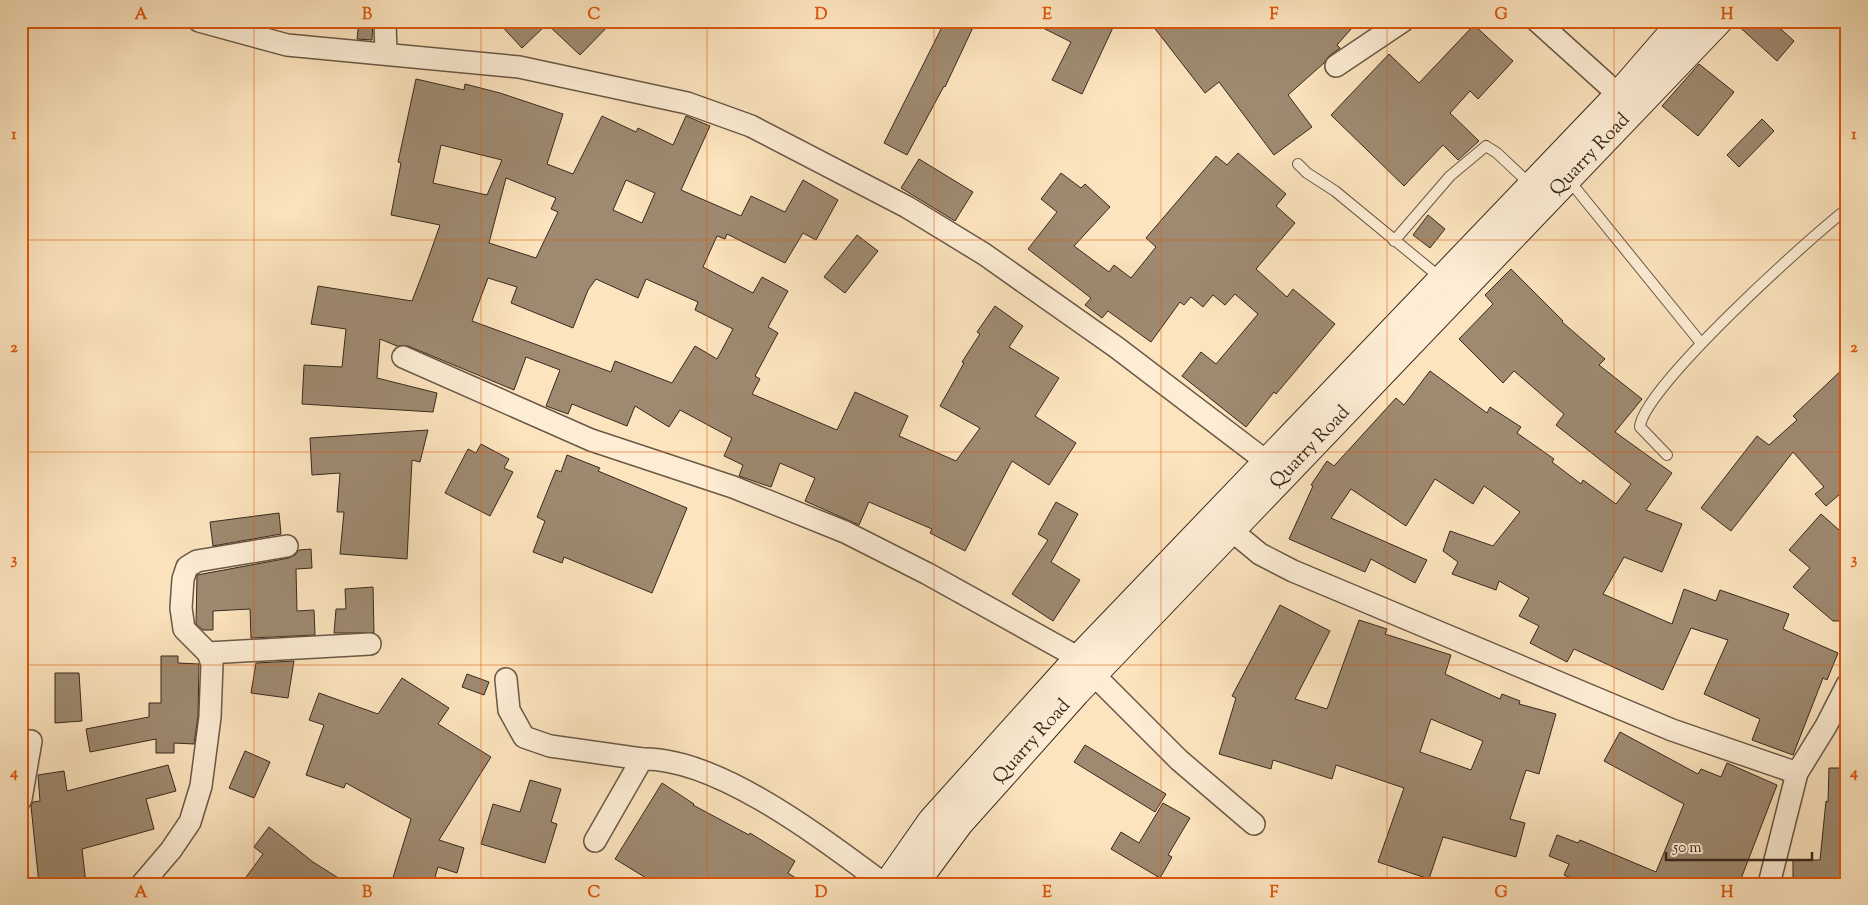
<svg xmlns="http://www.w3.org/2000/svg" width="1868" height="905" font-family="'Sorts Mill Goudy',serif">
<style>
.building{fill:#9e8a71;stroke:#39291e;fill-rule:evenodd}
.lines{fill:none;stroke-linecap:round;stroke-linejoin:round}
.service-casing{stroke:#6a5846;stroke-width:12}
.minor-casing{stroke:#6a5846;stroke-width:24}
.secondary-casing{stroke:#39291e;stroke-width:30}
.service{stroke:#fdedd5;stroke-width:10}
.minor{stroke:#fdedd5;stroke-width:21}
.secondary{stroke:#fdedd5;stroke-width:28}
.grid{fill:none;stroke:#df570d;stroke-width:1;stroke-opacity:0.55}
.labels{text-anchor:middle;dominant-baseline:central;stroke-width:4;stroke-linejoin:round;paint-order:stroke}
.street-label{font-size:19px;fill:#39291e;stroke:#fdedd5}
.neatline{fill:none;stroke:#df570d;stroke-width:2}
.grid-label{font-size:16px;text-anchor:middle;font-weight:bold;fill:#df570d}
</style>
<rect width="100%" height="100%" fill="#fce4be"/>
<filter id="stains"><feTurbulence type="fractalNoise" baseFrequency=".004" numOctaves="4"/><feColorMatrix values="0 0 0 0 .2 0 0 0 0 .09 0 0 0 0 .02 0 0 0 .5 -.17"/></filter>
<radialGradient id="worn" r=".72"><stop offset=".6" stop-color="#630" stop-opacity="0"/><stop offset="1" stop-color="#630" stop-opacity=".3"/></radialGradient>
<g class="building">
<polygon points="359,21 373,21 372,40 357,39"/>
<polygon points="497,21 613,21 580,55 547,24 522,48"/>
<polygon points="945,21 976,21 945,87 944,86 907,155 884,143"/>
<polygon points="1029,21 1116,21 1082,94 1052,80 1071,42"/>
<polygon points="1149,21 1358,21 1337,45 1340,48 1329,56 1324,63 1288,95 1312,127 1274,155 1219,82 1205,93"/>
<polygon points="1733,21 1772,21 1794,41 1777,61"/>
<polygon points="1474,25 1513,61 1478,99 1470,91 1450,113 1479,141 1458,160 1443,145 1404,186 1331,115 1389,54 1419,83"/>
<polygon points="1699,64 1734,92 1698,136 1662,106"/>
<path d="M416 79 464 90 465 84 500 93 563 114 547 164 573 174 602 116 636 132 638 128 673 145 686 116 710 126 681 190 741 216 751 196 785 212 803 180 838 200 816 240 803 233 785 263 727 234 725 239 717 236 703 267 753 293 762 277 788 291 768 327 778 333 755 376 760 379 752 394 837 430 855 392 908 416 899 436 956 461 980 428 940 406 964 363 962 362 980 334 977 332 995 306 1023 326 1009 347 1059 378 1035 416 1076 443 1049 485 1012 461 965 551 930 533 932 529 869 502 859 525 805 501 815 478 780 463 771 487 739 476 743 465 724 456 732 438 680 410 669 427 635 406 627 426 572 404 568 414 546 406 560 370 526 357 514 390 408 346H397L380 339 377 378 437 393 433 412 302 404 304 365 342 367 346 329 311 324 318 286 412 301 427 262 440 225 391 215 401 163 398 162ZM441 145 502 160 487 195 433 183ZM506 178 556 198 551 209 558 212 536 258 489 243ZM626 180 655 193 642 223 613 210ZM488 278 517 287 511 303 573 328 588 290 596 279 638 298 646 279 698 302 695 310 733 329 717 359 695 346 672 383 615 361 611 372 472 321Z"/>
<polygon points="1762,119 1774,131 1739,167 1727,155"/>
<polygon points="1238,153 1286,194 1276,206 1295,223 1256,269 1287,297 1293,289 1335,324 1276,394 1274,392 1246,427 1182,376 1201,352 1216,364 1258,314 1235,294 1225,305 1213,295 1203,307 1191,297 1184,305 1180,302 1151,342 1108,311 1102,318 1085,305 1091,298 1028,249 1057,212 1041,199 1061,173 1081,188 1085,184 1110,207 1074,246 1109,272 1114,265 1131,278 1156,247 1146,238 1216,156 1227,165"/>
<polygon points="919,159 973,192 955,221 901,188"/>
<polygon points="1428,215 1445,229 1430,248 1413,235"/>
<polygon points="857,235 878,251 845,293 824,277"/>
<polygon points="1511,269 1563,321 1562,322 1605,359 1599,365 1642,399 1615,432 1672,473 1646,510 1682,524 1662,572 1624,557 1603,594 1672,624 1684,589 1716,601 1720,590 1789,614 1783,629 1838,653 1827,680 1823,678 1793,755 1752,740 1760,719 1704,694 1728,640 1691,628 1663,690 1574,649 1567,662 1530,643 1539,626 1519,616 1529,598 1499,581 1496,590 1452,574 1458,562 1443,551 1450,531 1493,546 1520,512 1484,486 1473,504 1435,479 1406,526 1351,489 1331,518 1427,560 1415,583 1371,559 1365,572 1289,539 1313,486 1311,485 1327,461 1334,466 1396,398 1404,405 1430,371 1487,413 1490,407 1521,427 1517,433 1554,459 1552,462 1581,484 1583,480 1616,504 1631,484 1556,425 1564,414 1514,371 1503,383 1459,339 1493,304 1485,295"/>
<polygon points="1847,365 1847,488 1826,506 1815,494 1824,487 1793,452 1731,531 1701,508 1757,436 1769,445 1797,420 1793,416"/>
<polygon points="428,430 420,462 412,460 407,559 340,554 344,512 337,512 340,473 312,475 310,438"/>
<polygon points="481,444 509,459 504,468 513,472 490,516 445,493 468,449 476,453"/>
<polygon points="567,455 600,468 598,471 687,508 652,593 564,557 562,563 533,552 545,521 537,517 556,470 561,472"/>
<polygon points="1056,502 1078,514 1051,562 1080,580 1053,621 1012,594 1048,540 1038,534"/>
<polygon points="279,513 281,534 213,546 210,522"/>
<polygon points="1821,514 1847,537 1847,612 1839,621 1833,621 1793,587 1810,568 1789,550"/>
<polygon points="311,549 312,568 296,569 297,611 314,610 315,635 251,638 250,609 213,611 213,630 203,630 196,624 197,575 289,558 295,555 299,550"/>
<polygon points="373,587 374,633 334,633 336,609 346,609 345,589"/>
<path d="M1280 605 1330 631 1295 699 1327 709 1359 620 1387 629 1385 634 1451 655 1445 674 1500 699 1502 694 1520 701 1519 704 1556 714 1539 774 1526 770 1510 819 1525 823 1516 857 1443 837 1429 879 1378 862 1404 788 1336 765 1332 779 1273 760 1271 769 1219 754 1236 698 1232 696ZM1431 719 1483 741 1471 770 1420 752Z"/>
<polygon points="161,656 178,656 178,663 199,664 198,716 194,744 174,743 174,753 156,753 156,739 90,752 86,729 149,717 149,703 161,703"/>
<polygon points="294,661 288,698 251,693 256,663"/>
<polygon points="55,673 79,673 82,721 55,723"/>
<polygon points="467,674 489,682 484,695 462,687"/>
<polygon points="402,678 449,708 438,724 491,757 439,840 464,848 457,873 438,867 433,884 391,884 411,819 346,783 344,788 306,775 324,725 309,720 319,693 378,714"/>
<polygon points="1620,732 1698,774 1701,769 1721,777 1727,763 1777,785 1739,884 1584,884 1564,875 1569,864 1549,856 1557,835 1578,843 1580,840 1656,872 1684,804 1604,761"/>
<polygon points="1085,745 1166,794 1155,812 1074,762"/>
<polygon points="245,751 270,762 254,798 229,788"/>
<polygon points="168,765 176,791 146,799 154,829 82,849 86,884 39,884 31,806 33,802 40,801 38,775 64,771 67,791"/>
<polygon points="1829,768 1847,768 1847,884 1793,884 1793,860 1820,860 1826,801 1828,802"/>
<polygon points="530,780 561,789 551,822 557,824 545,863 481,844 493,804 520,812"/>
<polygon points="662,783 694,804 693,805 749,835 750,833 795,861 788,873 805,884 656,884 615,859"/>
<polygon points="1163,803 1190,818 1168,855 1172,857 1160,878 1111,849 1121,832 1139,843"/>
<polygon points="269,827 313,862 348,884 241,884 263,854 254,847"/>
</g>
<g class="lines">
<g class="service-casing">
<g id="service">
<polyline points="1298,164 1307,173 1335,191 1442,279"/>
<polyline points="1568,179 1701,343"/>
<polyline points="1394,241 1450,176 1486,146 1497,153 1531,185"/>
<path d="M1667 455 1640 427C1642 389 1810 237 1847 209"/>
</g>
</g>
<g class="minor-casing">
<g id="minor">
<polyline points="199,21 287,45 519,67 687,103 751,126 907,207 984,254 1116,347 1267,462"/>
<polyline points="385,21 386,54"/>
<polyline points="1537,21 1619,95"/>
<polyline points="1336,66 1403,21"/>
<polyline points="403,357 591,440 733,487 845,532 928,574 1079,658"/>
<polyline points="1231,530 1260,554 1293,571 1672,730 1797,773"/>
<polyline points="208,653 370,644"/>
<polyline points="1093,674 1179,760 1254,824"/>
<polyline points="506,679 509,710 524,737 550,746 642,759"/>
<polyline points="21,799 31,741"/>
<path d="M595 841 642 759C718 757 824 840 884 884"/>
<polyline points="142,884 171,850 190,822 201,786 210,717 212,664 208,653 184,629 181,608 183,579 187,567 197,561 287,546"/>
<polyline points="1769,884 1797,773 1826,726 1847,685"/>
</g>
</g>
<g class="secondary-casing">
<g id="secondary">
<polyline points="888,884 932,821 1067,671 1619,95 1683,21"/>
<path id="s1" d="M914 884 959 823 1076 692 1718 21"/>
</g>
</g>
<use href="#service" class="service"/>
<use href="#minor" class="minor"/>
<use href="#secondary" class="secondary"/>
</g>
<path class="grid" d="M254 21V884M481 21V884M707 21V884M934 21V884M1161 21V884M1387 21V884M1614 21V884M21 240H1847M21 452H1847M21 665H1847"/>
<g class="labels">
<g class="street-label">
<text stroke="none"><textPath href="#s1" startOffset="995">Quarry Road</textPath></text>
<text stroke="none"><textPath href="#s1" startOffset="590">Quarry Road</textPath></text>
<text stroke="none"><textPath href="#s1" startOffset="185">Quarry Road</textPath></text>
</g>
</g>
<rect width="1868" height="905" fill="none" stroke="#fce4be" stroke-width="55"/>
<path d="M1666 852v8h146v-8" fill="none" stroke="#39291e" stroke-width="2.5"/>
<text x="1673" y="852" font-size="15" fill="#39291e" stroke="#fdedd5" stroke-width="4" paint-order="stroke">50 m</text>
<rect x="28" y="28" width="1812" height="850" class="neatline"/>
<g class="grid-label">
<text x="141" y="19">A</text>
<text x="367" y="19">B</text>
<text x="594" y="19">C</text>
<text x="821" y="19">D</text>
<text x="1047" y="19">E</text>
<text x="1274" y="19">F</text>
<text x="1501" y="19">G</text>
<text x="1727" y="19">H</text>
<text x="14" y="139">1</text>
<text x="1854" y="139">1</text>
<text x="14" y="352">2</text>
<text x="1854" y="352">2</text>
<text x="14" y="564">3</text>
<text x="1854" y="564">3</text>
<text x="14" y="777">4</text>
<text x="1854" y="777">4</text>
<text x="141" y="897">A</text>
<text x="367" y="897">B</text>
<text x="594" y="897">C</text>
<text x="821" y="897">D</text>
<text x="1047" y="897">E</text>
<text x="1274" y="897">F</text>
<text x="1501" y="897">G</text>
<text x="1727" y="897">H</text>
</g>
<rect width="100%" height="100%" filter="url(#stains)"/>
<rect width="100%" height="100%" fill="url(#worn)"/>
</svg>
